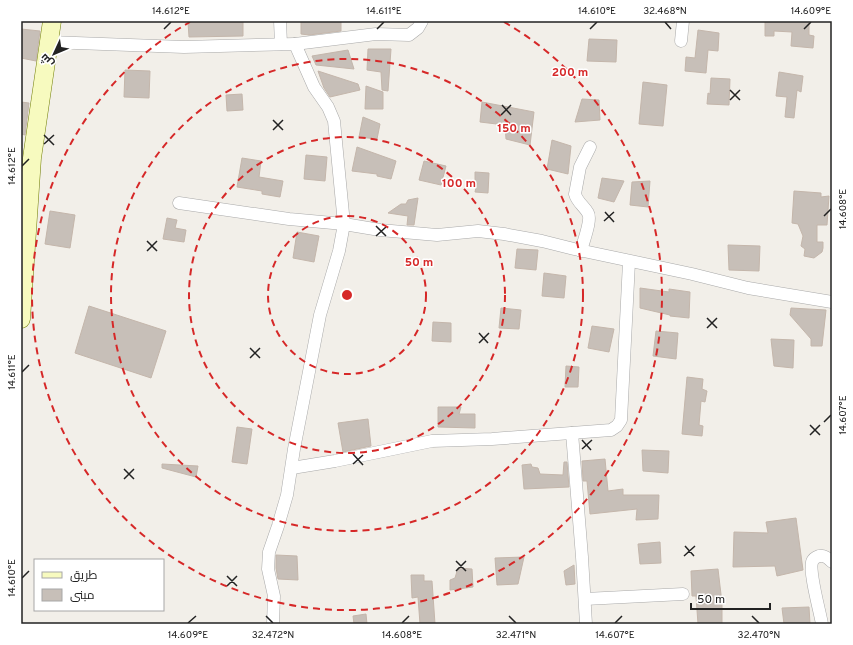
<svg xmlns="http://www.w3.org/2000/svg" width="853" height="645" font-family="Overpass,Cairo,sans-serif">
<style>
.building{fill:#c7bfb8;stroke:#c4b6ab}
.lines{fill:none;stroke-linecap:round;stroke-linejoin:round}
.street-casing{stroke:#a9a9a9;stroke-width:13}
.secondary-casing{stroke:#707d05;stroke-width:19}
.street{stroke:#fff;stroke-width:12}
.secondary{stroke:#f7fabf;stroke-width:18}
.ticks{fill:none;stroke:#222;stroke-width:1.5}
.ring{fill:none;stroke:#d62828;stroke-width:2;stroke-dasharray:7 5}
.centre{fill:#d62828;stroke:#fff;stroke-width:2}
.ring-label{font-size:12px;text-anchor:middle;font-weight:bold;fill:#d62828;stroke:#fff;stroke-width:3;stroke-linejoin:round;paint-order:stroke}
.neatline{fill:none;stroke:#222;stroke-width:1.5}
.ticks-label{font-size:10px;text-anchor:middle;fill:#222}
</style>
<rect width="100%" height="100%" fill="#f2efe9"/>
<g class="building">
<polygon points="301,21 341,21 341,31 309,35 301,34"/>
<polygon points="765,21 809,21 809,35 814,36 813,48 791,46 792,32 774,31 774,36 765,36"/>
<polygon points="188,22 243,22 243,36 189,37"/>
<polygon points="21,29 40,31 36,61 21,58"/>
<polygon points="698,30 719,33 718,51 708,50 706,73 685,71 686,57 695,58"/>
<polygon points="589,39 617,40 616,62 587,61"/>
<polygon points="368,49 391,49 388,91 382,90 381,72 367,70"/>
<polygon points="348,50 354,69 316,65 312,56"/>
<polygon points="125,70 150,71 149,98 124,97"/>
<polygon points="318,71 358,84 360,90 330,97 324,88"/>
<polygon points="779,72 803,76 801,92 797,90 794,118 785,117 787,97 776,96"/>
<polygon points="711,78 730,79 729,105 707,104 708,93 710,94"/>
<polygon points="643,82 667,85 663,126 639,124"/>
<polygon points="366,86 383,92 383,109 365,109"/>
<polygon points="242,94 243,110 227,111 226,95"/>
<polygon points="582,99 599,100 600,120 575,122"/>
<polygon points="21,102 29,103 25,135 21,134"/>
<polygon points="482,102 534,112 530,145 506,139 505,125 480,122"/>
<polygon points="363,117 380,124 377,139 359,137"/>
<polygon points="552,140 571,146 568,174 547,169"/>
<polygon points="357,147 396,161 391,179 377,176 377,174 352,171"/>
<polygon points="306,155 327,157 325,181 304,179"/>
<polygon points="242,158 261,161 259,177 283,181 280,197 262,194 262,191 237,187"/>
<polygon points="424,161 446,166 441,185 419,180"/>
<polygon points="475,172 489,173 488,193 475,192 477,183 475,183"/>
<polygon points="602,178 624,181 614,202 598,198"/>
<polygon points="650,181 648,207 630,205 632,182"/>
<polygon points="794,191 821,193 821,197 829,196 827,225 817,225 817,242 823,242 823,248 822,252 814,258 804,256 805,249 801,246 803,236 798,224 792,223"/>
<polygon points="418,198 414,225 407,225 408,216 388,213 401,204 406,204 408,200"/>
<polygon points="50,211 75,215 70,248 45,244"/>
<polygon points="167,218 177,220 175,228 186,230 184,242 163,239"/>
<polygon points="297,232 319,236 314,262 293,258"/>
<polygon points="728,245 760,246 759,271 729,270"/>
<polygon points="517,249 538,250 536,270 515,268"/>
<polygon points="544,273 566,276 564,298 542,296"/>
<polygon points="640,288 669,292 669,289 690,292 689,318 670,316 670,315 640,308"/>
<polygon points="89,306 166,331 151,378 75,353"/>
<polygon points="501,308 521,310 519,329 499,328"/>
<polygon points="791,308 826,310 822,346 811,346 811,339 790,315"/>
<polygon points="433,322 451,323 451,342 432,341"/>
<polygon points="592,326 614,329 609,352 588,348"/>
<polygon points="656,331 678,333 676,359 653,356"/>
<polygon points="771,339 794,340 793,368 774,366"/>
<polygon points="566,366 579,367 578,387 565,387"/>
<polygon points="687,377 703,379 702,389 707,391 705,402 701,401 699,425 703,426 702,436 682,434"/>
<polygon points="438,407 461,407 459,414 475,414 475,428 438,427"/>
<polygon points="368,419 371,446 343,452 338,423"/>
<polygon points="237,427 252,429 247,464 232,462"/>
<polygon points="642,450 669,451 668,473 643,471"/>
<polygon points="605,459 608,491 623,489 623,495 659,495 658,519 636,520 637,509 590,514 587,481 583,481 582,461"/>
<polygon points="564,462 567,462 569,487 524,489 522,465 531,464 532,467 538,468 540,474 563,475"/>
<polygon points="162,464 198,466 196,477 162,468"/>
<polygon points="796,518 803,570 777,576 775,566 733,567 734,532 768,533 766,522"/>
<polygon points="660,542 661,563 640,564 638,544"/>
<polygon points="276,555 297,556 298,580 278,579 276,568"/>
<polygon points="524,557 518,584 497,585 495,558"/>
<polygon points="574,565 575,584 566,585 564,571"/>
<polygon points="458,568 472,569 473,587 450,590 450,580 455,578"/>
<polygon points="718,569 722,603 722,624 698,624 696,596 692,596 691,571"/>
<polygon points="411,575 424,575 424,581 432,581 435,624 420,624 418,597 412,598"/>
<polygon points="809,607 810,624 784,624 782,608"/>
<polygon points="366,614 367,624 354,624 353,616"/>
</g>
<g class="lines">
<g class="street-casing">
<g id="street">
<polyline points="280,21 281,44"/>
<polyline points="681,41 683,21"/>
<polyline points="49,42 184,47 295,44 314,87 328,107 334,121 344,224 339,251 320,315 294,449 287,495 278,526 269,552 268,569 274,596 273,624"/>
<polyline points="295,44 376,34 409,35 418,28 422,21"/>
<polyline points="179,203 289,219 344,224 380,230 437,235 478,231 504,234 542,241 574,249 692,274 748,288 832,302"/>
<path d="M581 251C583 242 592 220 588 213 584 206 577 202 575 194L580 167 590 147"/>
<polyline points="572,433 582,557 586,624"/>
<polyline points="292,468 335,461 432,441 492,439 611,430 617,426 621,420 629,262"/>
<polyline points="585,599 683,594"/>
<path d="M822 624C820 612 809 573 812 562 813 559 816 557 819 556 824 555 828 558 832 562"/>
</g>
</g>
<g class="secondary-casing">
<polyline id="secondary" points="21,319 32,158 52,21"/>
</g>
<use href="#street" class="street"/>
<use href="#secondary" class="secondary"/>
</g>
<path class="ticks" d="M665 22 671 29M164 29 171 22M377 29 384 22M590 29 597 22M804 29 811 22M730 90 740 100M730 100 740 90M502 105 511 115M501 115 511 105M273 120 283 130M273 130 283 120M44 135 54 145M44 144 54 135M22 166 29 159M605 212 614 222M824 216 831 209M604 221 614 212M376 226 386 236M376 236 386 227M147 241 157 251M147 251 157 241M707 318 717 328M707 328 717 318M479 333 488 343M479 343 489 333M250 348 260 358M250 358 260 348M22 372 29 365M824 422 831 415M810 425 820 435M810 435 820 425M582 440 591 450M582 449 592 440M353 454 363 465M353 464 363 455M124 469 134 479M124 479 134 469M685 546 694 556M684 556 695 546M456 561 466 571M456 571 466 561M227 576 237 586M22 578 29 571M227 586 237 576M266 616 273 623M509 616 516 623M752 616 759 623M188 623 196 616M402 623 409 616M615 623 622 616"/>
<g class="ring">
<circle cx="347" cy="295" r="79"/>
<circle cx="347" cy="295" r="158"/>
<circle cx="347" cy="295" r="236"/>
<path d="M504 22A315 315 0 1 1 190 22"/>
</g>
<circle cx="347" cy="295" r="6" class="centre"/>
<g class="ring-label">
<text x="570" y="76">200 m</text>
<text x="514" y="132">150 m</text>
<text x="459" y="187">100 m</text>
<text x="419" y="266">50 m</text>
</g>
<rect width="853" height="645" fill="none" stroke="#ffffff" stroke-width="44"/>
<rect x="34" y="559" width="130" height="52" fill="#ffffff" stroke="#a7a7a7"/>
<rect x="42" y="572" width="20" height="6" fill="#f7fabf" stroke="#a7a7a7"/>
<text x="70" y="579" font-size="12" fill="#222222">طريق</text>
<rect x="42" y="589" width="20" height="12" fill="#c7bfb8" stroke="#a7a7a7"/>
<text x="70" y="599" font-size="12" fill="#222222">مبنى</text>
<g transform="translate(54 54) rotate(226)" stroke="#ffffff" stroke-width="3" paint-order="stroke">
<path d="M0-3L7 15L0 10L-7 15Z" fill="#222222"/>
<text y="-6" font-size="11" font-weight="bold" text-anchor="middle" fill="#222222">ش</text>
</g>
<path d="M691 603v6h79v-6" fill="none" stroke="#222222" stroke-width="2"/>
<text x="697" y="603" font-size="12" fill="#222222" stroke="#ffffff" stroke-width="3" paint-order="stroke">50 m</text>
<rect x="22" y="22" width="809" height="601" class="neatline"/>
<g class="ticks-label">
<text x="171" y="14">14.612°E</text>
<text x="384" y="14">14.611°E</text>
<text x="597" y="14">14.610°E</text>
<text x="665" y="14">32.468°N</text>
<text x="811" y="14">14.609°E</text>
<text transform="translate(11 166) rotate(-90)" y="4">14.612°E</text>
<text transform="translate(842 209) rotate(-90)" y="4">14.608°E</text>
<text transform="translate(11 372) rotate(-90)" y="4">14.611°E</text>
<text transform="translate(842 415) rotate(-90)" y="4">14.607°E</text>
<text transform="translate(11 578) rotate(-90)" y="4">14.610°E</text>
<text x="188" y="638">14.609°E</text>
<text x="273" y="638">32.472°N</text>
<text x="402" y="638">14.608°E</text>
<text x="516" y="638">32.471°N</text>
<text x="615" y="638">14.607°E</text>
<text x="759" y="638">32.470°N</text>
</g>
</svg>
